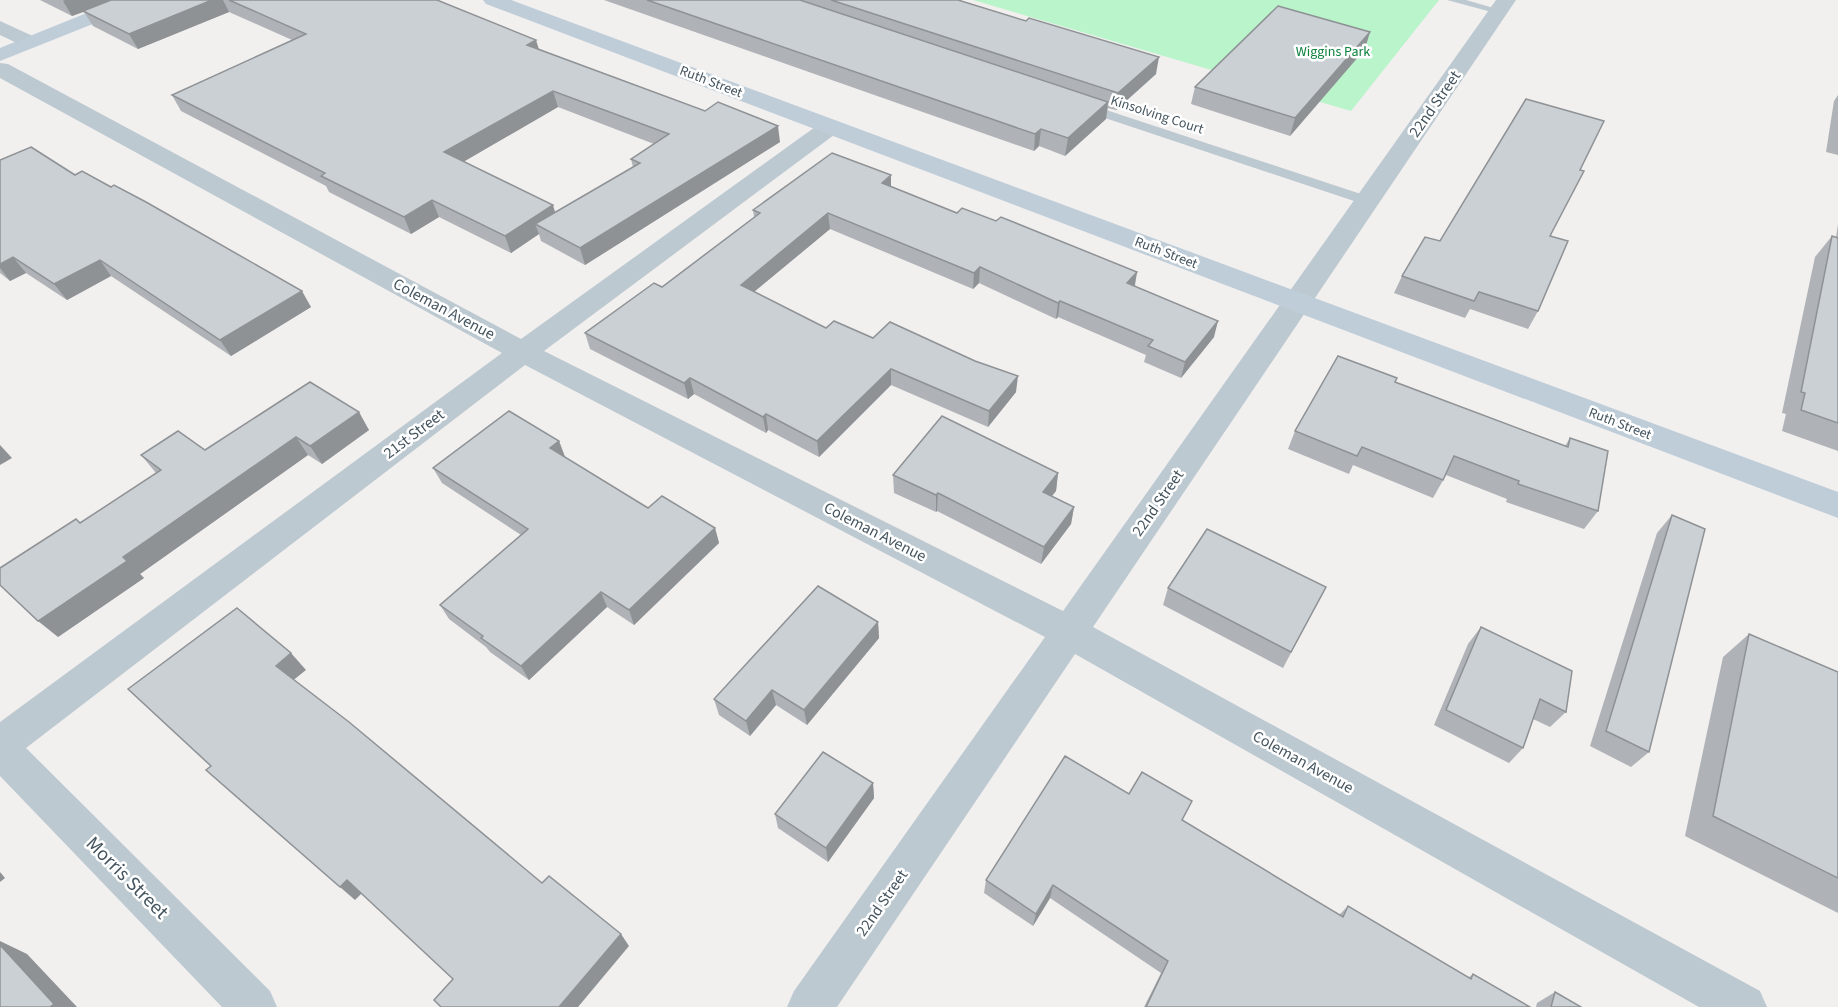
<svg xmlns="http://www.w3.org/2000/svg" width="1838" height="1007" font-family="'Source Sans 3',sans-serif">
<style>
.green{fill:#baf4cb}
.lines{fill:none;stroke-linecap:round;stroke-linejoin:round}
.lane{fill:#bcc9d0;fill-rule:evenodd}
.street{fill:#bcc9d0;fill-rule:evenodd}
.secondary{fill:#becdd8;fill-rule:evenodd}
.wall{fill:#afb3b7;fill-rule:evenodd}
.shaded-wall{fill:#8e9295}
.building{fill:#cbd0d5;stroke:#8e9295;stroke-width:1.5}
.labels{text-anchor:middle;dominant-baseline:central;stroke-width:5;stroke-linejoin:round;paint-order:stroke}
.far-park-label{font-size:14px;fill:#0d833f;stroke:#fff}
.far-street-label{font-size:14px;fill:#45555f;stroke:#fff}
.street-label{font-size:16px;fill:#45555f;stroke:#fff}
.near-street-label{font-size:20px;fill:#45555f;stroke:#fff}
</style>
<rect width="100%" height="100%" fill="#f2efef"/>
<polygon class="green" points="973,0 1439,0 1351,111"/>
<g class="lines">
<g class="lane">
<polygon points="1447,0 1466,0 1504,11 1499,14"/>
<polygon points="1085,103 1373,198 1375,201 1373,204 1363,204 1081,110 1079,107"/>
</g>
<g class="street">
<polygon points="1496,0 1516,0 1093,627 1760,991 1767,1007 1699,1007 1075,654 837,1007 787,1007 794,991 1045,637 525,365 26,748 270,991 277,1007 222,1007 0,776 0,722 502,353 0,78 0,63 8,64 521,339 822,122 830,120 838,122 842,127 838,132 544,351 1063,611"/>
<polygon points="0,21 37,38 40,42 37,46 30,48 23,46 0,35"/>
</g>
<g class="secondary">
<polygon points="119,0 146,0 143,4 0,61 0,48"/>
<polygon points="483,0 511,0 1838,492 1838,518 486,4"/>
</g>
</g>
<g class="wall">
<path d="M40 0H437L539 49 780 142 585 265 541 241 539 234 511 253 439 217 411 234 329 192 326 186 181 111 172 95 292 40 229 12 138 49 93 26 84 12 72 16ZM558 107 654 144 631 159 633 167 555 213 463 162Z"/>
<polygon points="604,0 958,0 1156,74 1116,110 1108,108 1106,119 1065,156 1039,146 1034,151"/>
<polygon points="1365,49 1290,136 1191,104 1195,87"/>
<polygon points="1838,95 1838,155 1826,152 1834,101"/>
<polygon points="0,160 75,175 311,307 231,356 111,276 67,300 26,273 10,281 0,273"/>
<polygon points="1580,170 1550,236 1538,311 1528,329 1470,309 1465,318 1394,293 1402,276 1440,241"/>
<polygon points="891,175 891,186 957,213 996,221 1137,272 1135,286 1214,337 1181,378 1144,362 1146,355 1058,317 1056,319 979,283 973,289 830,229 754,292 826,328 873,338 1016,392 988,427 891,385 819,457 768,430 766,433 694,394 688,399 590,349 585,333 662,287 754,217 753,210"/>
<polygon points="1838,224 1838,451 1782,431 1786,414 1782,413 1815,257 1832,236 1836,237"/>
<polygon points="310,382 369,430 322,464 308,455 140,574 144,578 58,637 156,473 141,455 205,450"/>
<polygon points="1395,382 1565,446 1570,438 1598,511 1584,529 1506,502 1507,499 1446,475 1433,498 1353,465 1349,474 1288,449 1295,431"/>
<polygon points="559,441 565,457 648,508 715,528 719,543 634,625 607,607 529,680 490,652 486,647 449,619 440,605 521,535 442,483 433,468"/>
<polygon points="1058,473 1056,491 1052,496 1074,507 1071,524 1041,564 937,511 936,512 894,493 893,475"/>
<polygon points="1672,515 1649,752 1631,767 1590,746 1657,533"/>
<polygon points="1326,587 1283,668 1163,605 1168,588"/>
<polygon points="878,622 879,638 807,725 776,705 750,736 719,715 714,699"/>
<polygon points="1481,627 1566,712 1550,727 1533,719 1523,748 1509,763 1434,725 1468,644"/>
<polygon points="1749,634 1838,672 1838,913 1685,836 1723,657"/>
<polygon points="873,783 874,798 828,862 778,828 775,814"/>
<polygon points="1129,794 1183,820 1339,915 1348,906 1468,978 1473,974 1530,1007 1144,1007 1161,973 1050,898 1033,926 984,893 986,880"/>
<polygon points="1555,992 1581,1007 1536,1007 1537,1003"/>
</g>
<g class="shaded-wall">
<polygon points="65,0 113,0 72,16 63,1"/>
<polygon points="212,0 223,0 229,12 138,49 129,34"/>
<polygon points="1370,32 1365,49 1290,136 1295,118"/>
<polygon points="536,40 541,56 527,45"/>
<polygon points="1159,57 1156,74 1116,110 1118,93"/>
<polygon points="553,91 558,107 451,169 444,152"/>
<polygon points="1108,102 1106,119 1065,156 1068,138"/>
<polygon points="778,126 780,142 585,265 580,248"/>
<polygon points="1041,129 1039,146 1034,151 1035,134"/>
<polygon points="891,175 891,191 882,183"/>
<polygon points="432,200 439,217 411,234 404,217"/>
<polygon points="553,205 558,222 535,224 539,234 511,253 505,236"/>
<polygon points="828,213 830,229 743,301 741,285"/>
<polygon points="13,257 26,273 10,281 0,268 0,264"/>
<polygon points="100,260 111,276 67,300 54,284"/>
<polygon points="980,267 979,283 973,289 974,273"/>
<polygon points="1137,272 1134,288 1127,283"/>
<polygon points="302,291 311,307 231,356 220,340"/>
<polygon points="1060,301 1058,317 1056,319 1058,303"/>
<polygon points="1218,321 1214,337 1181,378 1185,362"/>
<polygon points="891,369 891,385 819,457 817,441"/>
<polygon points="1018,376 1016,392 988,427 989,411"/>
<polygon points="690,378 694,394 688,399 684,383"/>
<polygon points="359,412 369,430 322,464 310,446"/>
<polygon points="766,414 768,430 766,433 763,417"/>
<polygon points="296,437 308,455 140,574 144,578 58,637 38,621 123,557"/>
<polygon points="559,441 565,457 556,464 550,448"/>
<polygon points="0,445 12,458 0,465"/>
<polygon points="1058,473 1056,491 1041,509 1043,492"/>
<polygon points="938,493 937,511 936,512 936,495"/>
<polygon points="1074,507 1071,524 1041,564 1044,547"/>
<polygon points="715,528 719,543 634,625 629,610"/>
<polygon points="601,592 607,607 529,680 521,666"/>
<polygon points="878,622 879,638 807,725 804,710"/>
<polygon points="291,653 306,670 291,682 276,666"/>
<polygon points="772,690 776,705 750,736 746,721"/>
<polygon points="873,783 874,798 828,862 826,848"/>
<polygon points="0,872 5,878 0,882"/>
<polygon points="347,880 362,893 355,900 340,887"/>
<polygon points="1053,885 1050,898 1033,926 1036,914"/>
<polygon points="621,934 629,946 578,1007 559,1007"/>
<polygon points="0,941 27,954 77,1007 50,1007 0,945"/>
</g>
<g class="building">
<polygon points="111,0 212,0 129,34 83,11"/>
<polygon points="229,0 437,0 536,40 527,45 705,111 718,102 778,126 580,248 535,224 640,163 631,159 669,134 553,91 444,152 553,205 505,236 432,200 404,217 321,176 325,173 172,95 306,34"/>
<polygon points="647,0 800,0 1108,102 1068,138 1041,129 1035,134"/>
<polygon points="831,0 958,0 1026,21 1029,18 1159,57 1118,93"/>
<polygon points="1278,6 1370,32 1295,118 1195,87"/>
<polygon points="1526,99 1604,121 1580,170 1584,171 1550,236 1568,241 1538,311 1479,292 1474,301 1402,276 1425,237 1440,241"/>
<polygon points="31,147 75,175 82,171 111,187 114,185 146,202 302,291 220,340 100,260 54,284 13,257 0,264 0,160"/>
<polygon points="832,153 891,175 882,183 957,213 962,208 996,221 1001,217 1137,272 1127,283 1218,321 1185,362 1148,346 1153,340 1060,301 1058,303 980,267 974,273 828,213 741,285 826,328 834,321 873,338 890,322 975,361 1018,376 989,411 891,369 817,441 766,414 763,417 690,378 684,383 585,333 654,283 662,287 760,213 753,210"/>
<polygon points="1832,236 1838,238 1838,423 1801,410 1805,393 1801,392"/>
<polygon points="1338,356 1397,378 1395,382 1568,447 1570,438 1608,451 1598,511 1518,484 1519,481 1454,456 1443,480 1362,447 1357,456 1295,431"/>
<polygon points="310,382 359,412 310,446 296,437 123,557 127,561 38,621 0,585 0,568 76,519 80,523 161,470 141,455 178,431 205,450"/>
<polygon points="509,411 559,441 550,448 648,508 662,496 715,528 629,610 601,592 521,666 481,638 483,636 440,605 528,529 433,468"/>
<polygon points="942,416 1058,473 1043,492 1074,507 1044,547 938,493 936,495 893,475"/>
<polygon points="1672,515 1705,529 1649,752 1606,731"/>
<polygon points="1207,529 1326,587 1291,652 1168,588"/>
<polygon points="818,586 878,622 804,710 772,690 746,721 714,699"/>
<polygon points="237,608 291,653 276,666 349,722 542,883 549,876 621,934 559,1007 441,1007 434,1000 453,979 347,880 340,887 206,770 211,766 128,689"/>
<polygon points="1481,627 1572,671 1566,712 1540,699 1523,748 1446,710"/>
<polygon points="1749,634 1838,672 1838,878 1713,816"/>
<polygon points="823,752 873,783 826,848 775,814"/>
<polygon points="1065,756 1129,794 1142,772 1192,801 1182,820 1343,917 1348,906 1471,979 1473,974 1530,1007 1146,1007 1168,961 1053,885 1036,914 986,880"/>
<polygon points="0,945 54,1004 50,1007 0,1007"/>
<polygon points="1555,992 1581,1007 1551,1007"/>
</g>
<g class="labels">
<g class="far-park-label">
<text x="1333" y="52">Wiggins Park</text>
</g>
<g class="far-street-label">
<text transform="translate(711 82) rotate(21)">Ruth Street</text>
<text transform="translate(1157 115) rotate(18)">Kinsolving Court</text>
<text transform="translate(1166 253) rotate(21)">Ruth Street</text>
<text transform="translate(1620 424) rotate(21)">Ruth Street</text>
</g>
<g class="street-label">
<text transform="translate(1435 104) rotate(-55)">22nd Street</text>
<text transform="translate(444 309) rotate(28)">Coleman Avenue</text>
<text transform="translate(414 434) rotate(-37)">21st Street</text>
<text transform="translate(1158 503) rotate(-55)">22nd Street</text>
<text transform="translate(875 532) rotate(27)">Coleman Avenue</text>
<text transform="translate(1303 762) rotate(29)">Coleman Avenue</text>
<text transform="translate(882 903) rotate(-55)">22nd Street</text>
</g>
<g class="near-street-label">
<text transform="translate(127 878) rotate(45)">Morris Street</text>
</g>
</g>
</svg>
